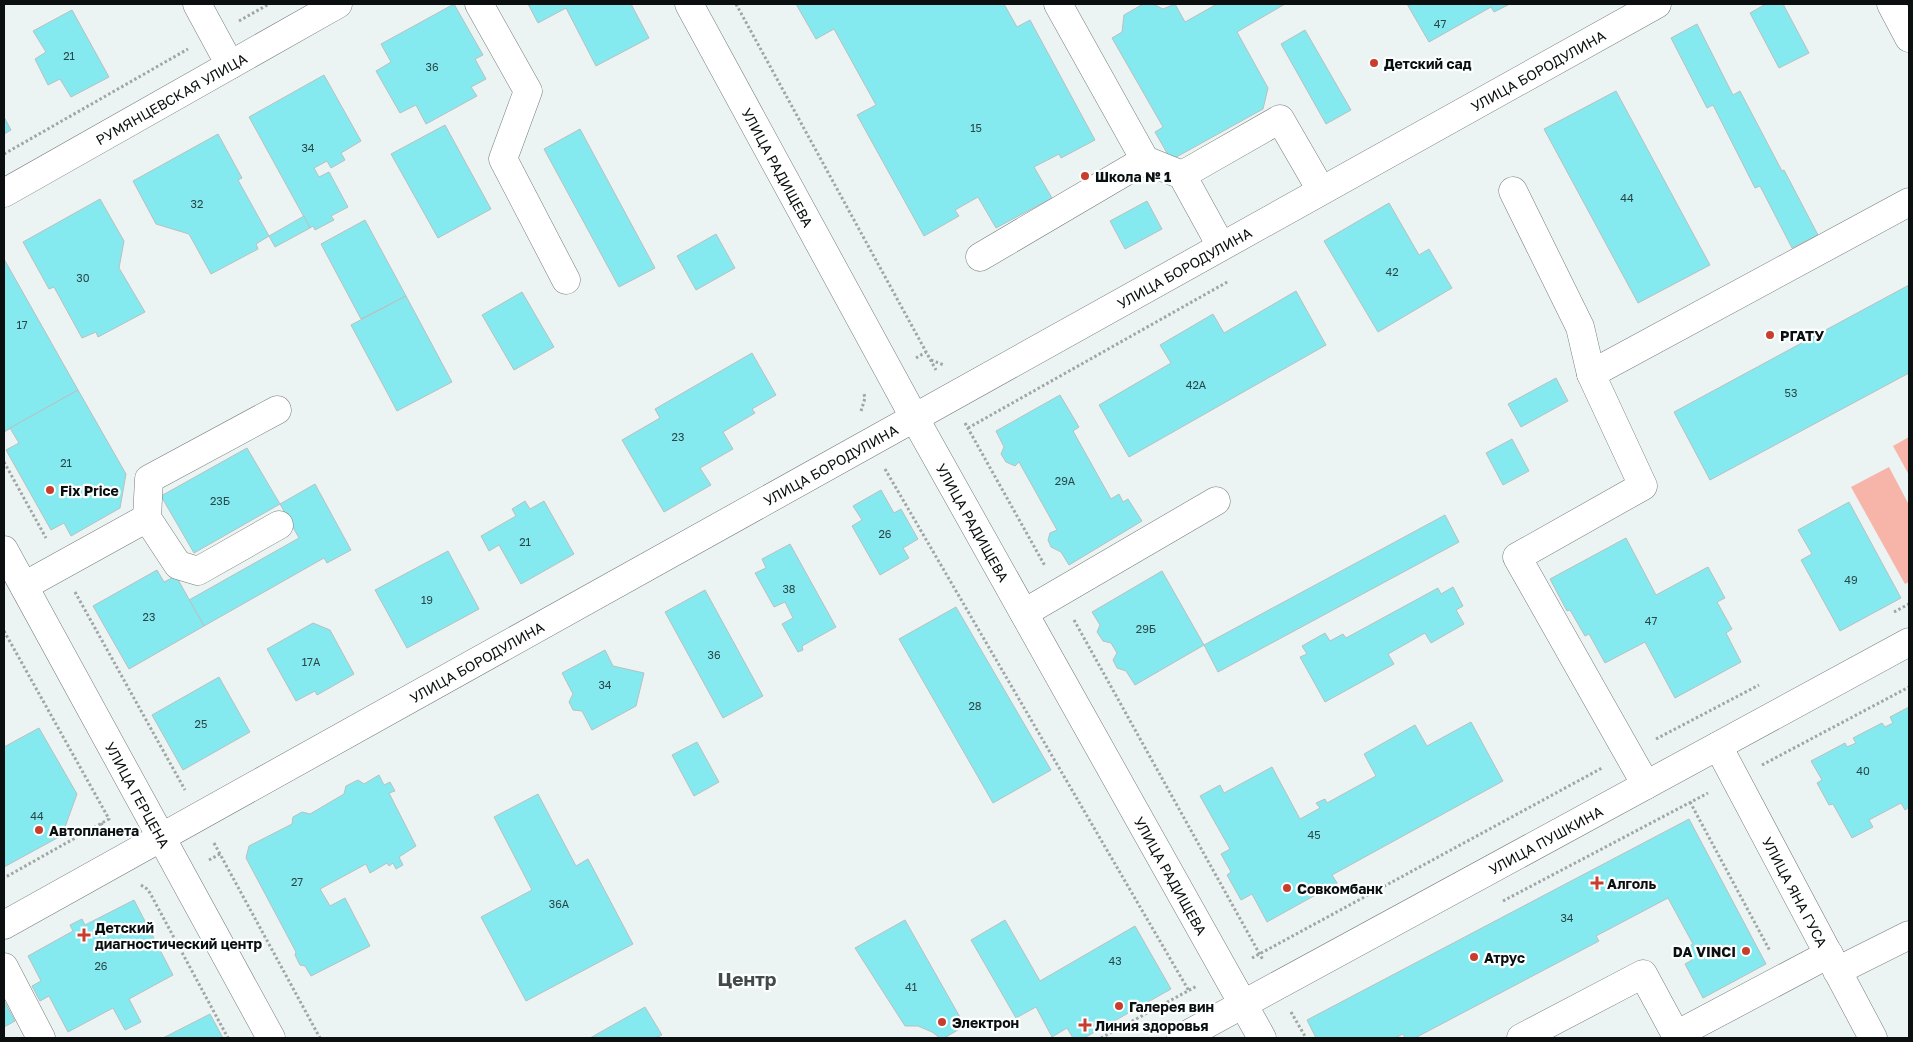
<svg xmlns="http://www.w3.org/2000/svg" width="1913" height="1042" font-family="'Golos Text',sans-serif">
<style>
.green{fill:#f7b5a9}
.building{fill:#84eaef;stroke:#b9c0c0}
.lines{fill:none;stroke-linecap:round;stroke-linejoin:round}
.minor-casing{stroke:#777d7e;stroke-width:29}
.major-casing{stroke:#777d7e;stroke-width:29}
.path{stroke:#a0a5a5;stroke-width:3;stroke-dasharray:2.5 2.5;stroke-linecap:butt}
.minor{stroke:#fff;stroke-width:28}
.major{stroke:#fff;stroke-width:28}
.poi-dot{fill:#c93d2c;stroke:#fcffff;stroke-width:2}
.labels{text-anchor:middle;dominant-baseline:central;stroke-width:4.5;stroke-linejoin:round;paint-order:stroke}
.number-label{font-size:11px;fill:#2a4647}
.poi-label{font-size:14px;font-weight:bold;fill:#0c0f0f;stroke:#fcffff;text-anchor:start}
.street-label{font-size:14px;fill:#0c0f0f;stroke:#fcffff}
.district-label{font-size:19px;font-weight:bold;fill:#444a4a;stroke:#fcffff}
</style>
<rect width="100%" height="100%" fill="#ecf3f3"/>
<g class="green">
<polygon points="1909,437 1909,475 1893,446"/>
<polygon points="1889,467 1909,505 1909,582 1905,584 1851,487"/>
</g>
<g class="building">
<polygon points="454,4 483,55 475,59 486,79 471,87 477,96 426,124 416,105 400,113 376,71 391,62 381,44"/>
<polygon points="528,4 631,4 649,38 596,66 566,8 538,23"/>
<polygon points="796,4 1004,4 1017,27 1030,20 1095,140 1061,158 1059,154 1034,167 1052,198 996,228 978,197 955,210 959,216 924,236 857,115 876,105 834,29 816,39"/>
<polygon points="1143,4 1153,4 1163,9 1175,4 1185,22 1217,4 1285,4 1237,32 1268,88 1263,109 1171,160 1155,132 1163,127 1112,38 1122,32 1124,15"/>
<polygon points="1407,4 1507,4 1508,5 1494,12 1491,7 1429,42"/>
<polygon points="1766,4 1783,4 1809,53 1779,68 1750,13"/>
<polygon points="72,10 109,77 71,97 60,79 48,85 35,59 46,52 33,31"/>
<polygon points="1697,24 1733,95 1740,91 1782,171 1784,170 1818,235 1792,248 1760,186 1755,188 1713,105 1707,108 1671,38"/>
<polygon points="1305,30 1351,110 1326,124 1281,44"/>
<polygon points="324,75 361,141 341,153 345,160 331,168 327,161 314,168 319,177 329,172 348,207 331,216 334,220 315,230 313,226 310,228 249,117"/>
<polygon points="1616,91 1710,265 1638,303 1544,129"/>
<polygon points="4,117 11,130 4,134"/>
<polygon points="445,125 491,209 438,238 391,154"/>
<polygon points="580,129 655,268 619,287 544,149"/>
<polygon points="218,134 242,178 238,180 269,236 256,244 258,249 211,274 189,234 156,224 133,181"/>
<polygon points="100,199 124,241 119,268 145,312 98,337 96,332 82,338 54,287 49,289 23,242"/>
<polygon points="1147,201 1162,229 1125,249 1110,221"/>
<polygon points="1389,203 1419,255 1429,249 1452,288 1378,332 1324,241"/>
<polygon points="304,216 310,228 275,247 269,236"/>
<polygon points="365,220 406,296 361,319 321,244"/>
<polygon points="716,234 735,268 696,290 677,256"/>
<polygon points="4,259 78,390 4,432"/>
<polygon points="1909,285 1909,373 1710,480 1674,412"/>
<polygon points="1296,291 1326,345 1129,457 1099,405 1171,363 1160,345 1213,314 1224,333"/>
<polygon points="522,292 554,347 514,370 482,315"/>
<polygon points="406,296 452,382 397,411 351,325"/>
<polygon points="752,353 776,395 752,409 755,413 723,432 733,449 700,468 711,485 664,512 622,440 660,418 655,409"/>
<polygon points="1556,378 1568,401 1521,427 1508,404"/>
<polygon points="78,390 126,474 120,508 71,536 64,523 51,530 6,450 19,443 10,428"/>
<polygon points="1060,395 1079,427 1073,431 1111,499 1119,494 1123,502 1128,499 1142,521 1069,565 1061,552 1051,547 1048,540 1050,533 1057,530 1019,462 1015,466 1006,462 1001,454 1004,447 996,431"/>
<polygon points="1512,439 1529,471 1503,485 1486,453"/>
<polygon points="247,448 280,504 194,553 161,496"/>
<polygon points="315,484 351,550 327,563 324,558 204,626 189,600 299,538 280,504"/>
<polygon points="881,490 894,513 901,509 918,539 903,548 909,558 880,575 852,526 862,520 853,506"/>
<polygon points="525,501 530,509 544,501 574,554 521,584 499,545 489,551 481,536 516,516 512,509"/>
<polygon points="1849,502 1901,598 1840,631 1801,560 1812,554 1798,530"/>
<polygon points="1445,515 1459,542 1218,672 1204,645"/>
<polygon points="1626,538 1656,595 1708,567 1725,598 1717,602 1732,629 1726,633 1741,662 1675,698 1645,642 1605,663 1589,634 1585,636 1570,610 1567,611 1550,579"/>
<polygon points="790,544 836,627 802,646 803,650 798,652 782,624 793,618 785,602 774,607 755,573 766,568 762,559"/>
<polygon points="448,551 479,609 407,648 375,590"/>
<polygon points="157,570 164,582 176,576 204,626 129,669 93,606"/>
<polygon points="1162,571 1204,645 1135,685 1126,671 1117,668 1113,660 1117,653 1111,643 1103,641 1097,632 1100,625 1092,612"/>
<polygon points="1453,587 1463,606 1456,610 1464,624 1431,643 1425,633 1388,654 1394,664 1325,702 1300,657 1307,654 1302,646 1325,633 1330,641 1343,634 1346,638 1438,588 1441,594"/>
<polygon points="705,590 763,696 723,718 665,612"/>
<polygon points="956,607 1051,770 993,803 899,639"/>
<polygon points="313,623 330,630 354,674 317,695 315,691 296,701 267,649"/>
<polygon points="605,650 613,666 644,673 636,706 592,730 582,711 573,710 569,702 573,694 562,673"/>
<polygon points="219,677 250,732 183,770 152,715"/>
<polygon points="1909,707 1909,807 1905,810 1901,803 1869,820 1873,827 1852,838 1833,804 1829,805 1817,783 1822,780 1811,761 1845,743 1847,747 1856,743 1853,738 1882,723 1885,727 1893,723 1890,717"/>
<polygon points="1471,722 1503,781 1332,875 1337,883 1267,922 1252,894 1241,900 1227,875 1231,872 1221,854 1230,849 1200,796 1220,785 1224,793 1272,767 1300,819 1320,808 1316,803 1325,799 1327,803 1376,776 1364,754 1415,725 1427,746"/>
<polygon points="39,728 77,794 61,838 59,837 4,867 4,747"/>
<polygon points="697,742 719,782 694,796 672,755"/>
<polygon points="379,775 384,785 390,782 395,791 389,793 416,846 399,857 403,865 396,869 393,863 389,866 387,863 370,873 366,864 320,889 330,906 345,898 370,946 311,976 305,966 300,965 295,955 296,952 246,858 249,846 292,824 293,817 302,812 310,814 344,794 346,786 358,780 364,784"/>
<polygon points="538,794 576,866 588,859 633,944 526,1001 481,917 532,890 494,817"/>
<polygon points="1689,819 1766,964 1703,998 1685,964 1692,960 1686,948 1693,944 1668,898 1596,936 1599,941 1415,1038 1405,1038 1403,1034 1395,1038 1316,1038 1307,1020"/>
<polygon points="134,900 173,975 129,999 141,1022 125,1030 113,1008 68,1032 49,996 40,1001 32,986 41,981 28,956 73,931 70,925 82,919 85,925"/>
<polygon points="905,920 965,1026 944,1038 940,1038 932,1032 918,1026 905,1026 855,948"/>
<polygon points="1005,920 1040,981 1135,926 1171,989 1084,1038 1073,1038 1067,1028 1052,1037 1036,1007 1016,1018 971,940"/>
<polygon points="4,1001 15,1021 4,1027"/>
<polygon points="645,1007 662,1035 655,1038 590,1038"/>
<polygon points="210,1014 223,1038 163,1038"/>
</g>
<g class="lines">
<g class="minor-casing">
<g id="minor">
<polyline points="197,4 230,65"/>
<polyline points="479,4 528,91 503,159 566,280"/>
<path id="s1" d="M689 4 914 417 1262 1038"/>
<polyline points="1058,4 1145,160 1182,175 1221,246"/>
<polyline points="1891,4 1909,38"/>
<polyline points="1182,175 1280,119 1321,190"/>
<polyline points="1513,191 1580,327 1591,374 1643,486 1517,557 1646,785"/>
<path id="s2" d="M4 193 338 4"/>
<polyline points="980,257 1145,160"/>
<polyline points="1591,374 1909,202"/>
<polyline points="277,410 149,479 147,518 178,565 198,571 279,525"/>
<polyline points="24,586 147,518"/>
<polyline points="1024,613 1216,501"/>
<path id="s3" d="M1718 746 1873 1038"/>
<path id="s4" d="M4 925 1657 4"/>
<polyline points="4,967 41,1038"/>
<polyline points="1837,971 1909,935"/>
<path id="s5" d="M1181 1038 1909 642"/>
<polyline points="1521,1038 1643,974 1676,1035 1829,954"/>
</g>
</g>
<g class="major-casing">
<g id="major">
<path id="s6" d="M4 550 271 1038"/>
</g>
</g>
<g class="path">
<polyline points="736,4 936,370"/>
<polyline points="239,21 269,4"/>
<polyline points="4,154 188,49"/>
<polyline points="916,358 926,352"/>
<polyline points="931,360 944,365"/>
<polyline points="861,411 865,398 864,394"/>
<polyline points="965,423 1045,566"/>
<polyline points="968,428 1229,281"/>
<polyline points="4,462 46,538"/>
<polyline points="885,469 1189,991"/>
<polyline points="75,592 185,790"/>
<polyline points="1894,612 1909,604"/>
<polyline points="1074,620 1263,960"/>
<polyline points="4,631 109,819 4,878"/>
<polyline points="1656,739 1759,685"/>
<polyline points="1762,765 1909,687"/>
<polyline points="1690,802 1770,951"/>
<polyline points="101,823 107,834"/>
<polyline points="214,843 320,1038"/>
<polyline points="209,860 220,854"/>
<polyline points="141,885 147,889 150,893 228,1038"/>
<polyline points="1503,901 1708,793"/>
<polyline points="1252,958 1602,768"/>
<polyline points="1291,1012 1306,1038"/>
<polyline points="1101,1038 1197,986"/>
</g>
<use href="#minor" class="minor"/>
<use href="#major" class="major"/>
</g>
<g class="poi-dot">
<circle cx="1374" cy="63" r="5"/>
<circle cx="1085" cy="176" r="5"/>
<circle cx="1770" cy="335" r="5"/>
<circle cx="50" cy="490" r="5"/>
<circle cx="39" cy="830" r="5"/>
<path d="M1594.5 875.5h5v5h5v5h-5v5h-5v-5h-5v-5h5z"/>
<circle cx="1287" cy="888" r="5"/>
<path d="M81.5 927.5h5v5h5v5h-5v5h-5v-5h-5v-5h5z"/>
<circle cx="1746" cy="951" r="5"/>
<circle cx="1474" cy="957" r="5"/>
<circle cx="1119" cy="1006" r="5"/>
<circle cx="942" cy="1022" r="5"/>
<path d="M1082.5 1017.5h5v5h5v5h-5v5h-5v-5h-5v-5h5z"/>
</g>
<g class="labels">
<g class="number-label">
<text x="1440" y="23">47</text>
<text x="69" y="55">21</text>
<text x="432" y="66">36</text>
<text x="976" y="127">15</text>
<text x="308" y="147">34</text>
<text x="1627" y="197">44</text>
<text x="197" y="203">32</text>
<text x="1392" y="271">42</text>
<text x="83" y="277">30</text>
<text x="22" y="324">17</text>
<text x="1196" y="384">42А</text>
<text x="1791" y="392">53</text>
<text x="678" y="436">23</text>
<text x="66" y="462">21</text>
<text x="1065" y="480">29А</text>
<text x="220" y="500">23Б</text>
<text x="885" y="533">26</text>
<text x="525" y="541">21</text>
<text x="1851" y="579">49</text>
<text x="789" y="588">38</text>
<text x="427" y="599">19</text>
<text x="149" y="616">23</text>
<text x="1651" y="620">47</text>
<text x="1146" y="628">29Б</text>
<text x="714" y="654">36</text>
<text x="311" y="661">17А</text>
<text x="605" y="684">34</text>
<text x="975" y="705">28</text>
<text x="201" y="723">25</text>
<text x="1863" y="770">40</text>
<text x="37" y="815">44</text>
<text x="1314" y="834">45</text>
<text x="297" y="881">27</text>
<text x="559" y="903">36А</text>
<text x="1567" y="917">34</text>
<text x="1115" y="960">43</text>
<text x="101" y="965">26</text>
<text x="911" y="986">41</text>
</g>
<g class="poi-label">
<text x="1384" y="63">Детский сад</text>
<text x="1095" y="176">Школа № 1</text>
<text x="1780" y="335">РГАТУ</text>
<text x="60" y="490">Fix Price</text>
<text x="49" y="830">Автопланета</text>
<text x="1607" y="883">Алголь</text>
<text x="1297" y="888">Совкомбанк</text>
<text x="95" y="927">Детский<tspan x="95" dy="16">диагностический центр</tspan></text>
<text x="1736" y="951" text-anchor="end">DA VINCI</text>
<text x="1484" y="957">Атрус</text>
<text x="1129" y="1006">Галерея вин</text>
<text x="952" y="1022">Электрон</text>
<text x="1095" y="1025">Линия здоровья</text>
</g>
<g class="street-label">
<text stroke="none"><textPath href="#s4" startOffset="1756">УЛИЦА БОРОДУЛИНА</textPath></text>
<text stroke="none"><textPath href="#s2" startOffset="192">РУМЯНЦЕВСКАЯ УЛИЦА</textPath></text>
<text stroke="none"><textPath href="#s1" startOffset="186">УЛИЦА РАДИЩЕВА</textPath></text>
<text stroke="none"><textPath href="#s4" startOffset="1351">УЛИЦА БОРОДУЛИНА</textPath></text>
<text stroke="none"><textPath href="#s4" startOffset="946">УЛИЦА БОРОДУЛИНА</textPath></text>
<text stroke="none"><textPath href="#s1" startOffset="591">УЛИЦА РАДИЩЕВА</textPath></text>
<text stroke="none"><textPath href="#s4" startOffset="541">УЛИЦА БОРОДУЛИНА</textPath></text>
<text stroke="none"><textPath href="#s6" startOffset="279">УЛИЦА ГЕРЦЕНА</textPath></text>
<text stroke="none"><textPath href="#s5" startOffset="415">УЛИЦА ПУШКИНА</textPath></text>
<text stroke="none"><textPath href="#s1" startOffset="996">УЛИЦА РАДИЩЕВА</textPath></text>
<text stroke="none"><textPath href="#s3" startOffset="165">УЛИЦА ЯНА ГУСА</textPath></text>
</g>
<g class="district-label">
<text x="747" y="978">Центр</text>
</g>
</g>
<rect width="1913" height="1042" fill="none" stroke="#0c0f0f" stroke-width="10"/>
</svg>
